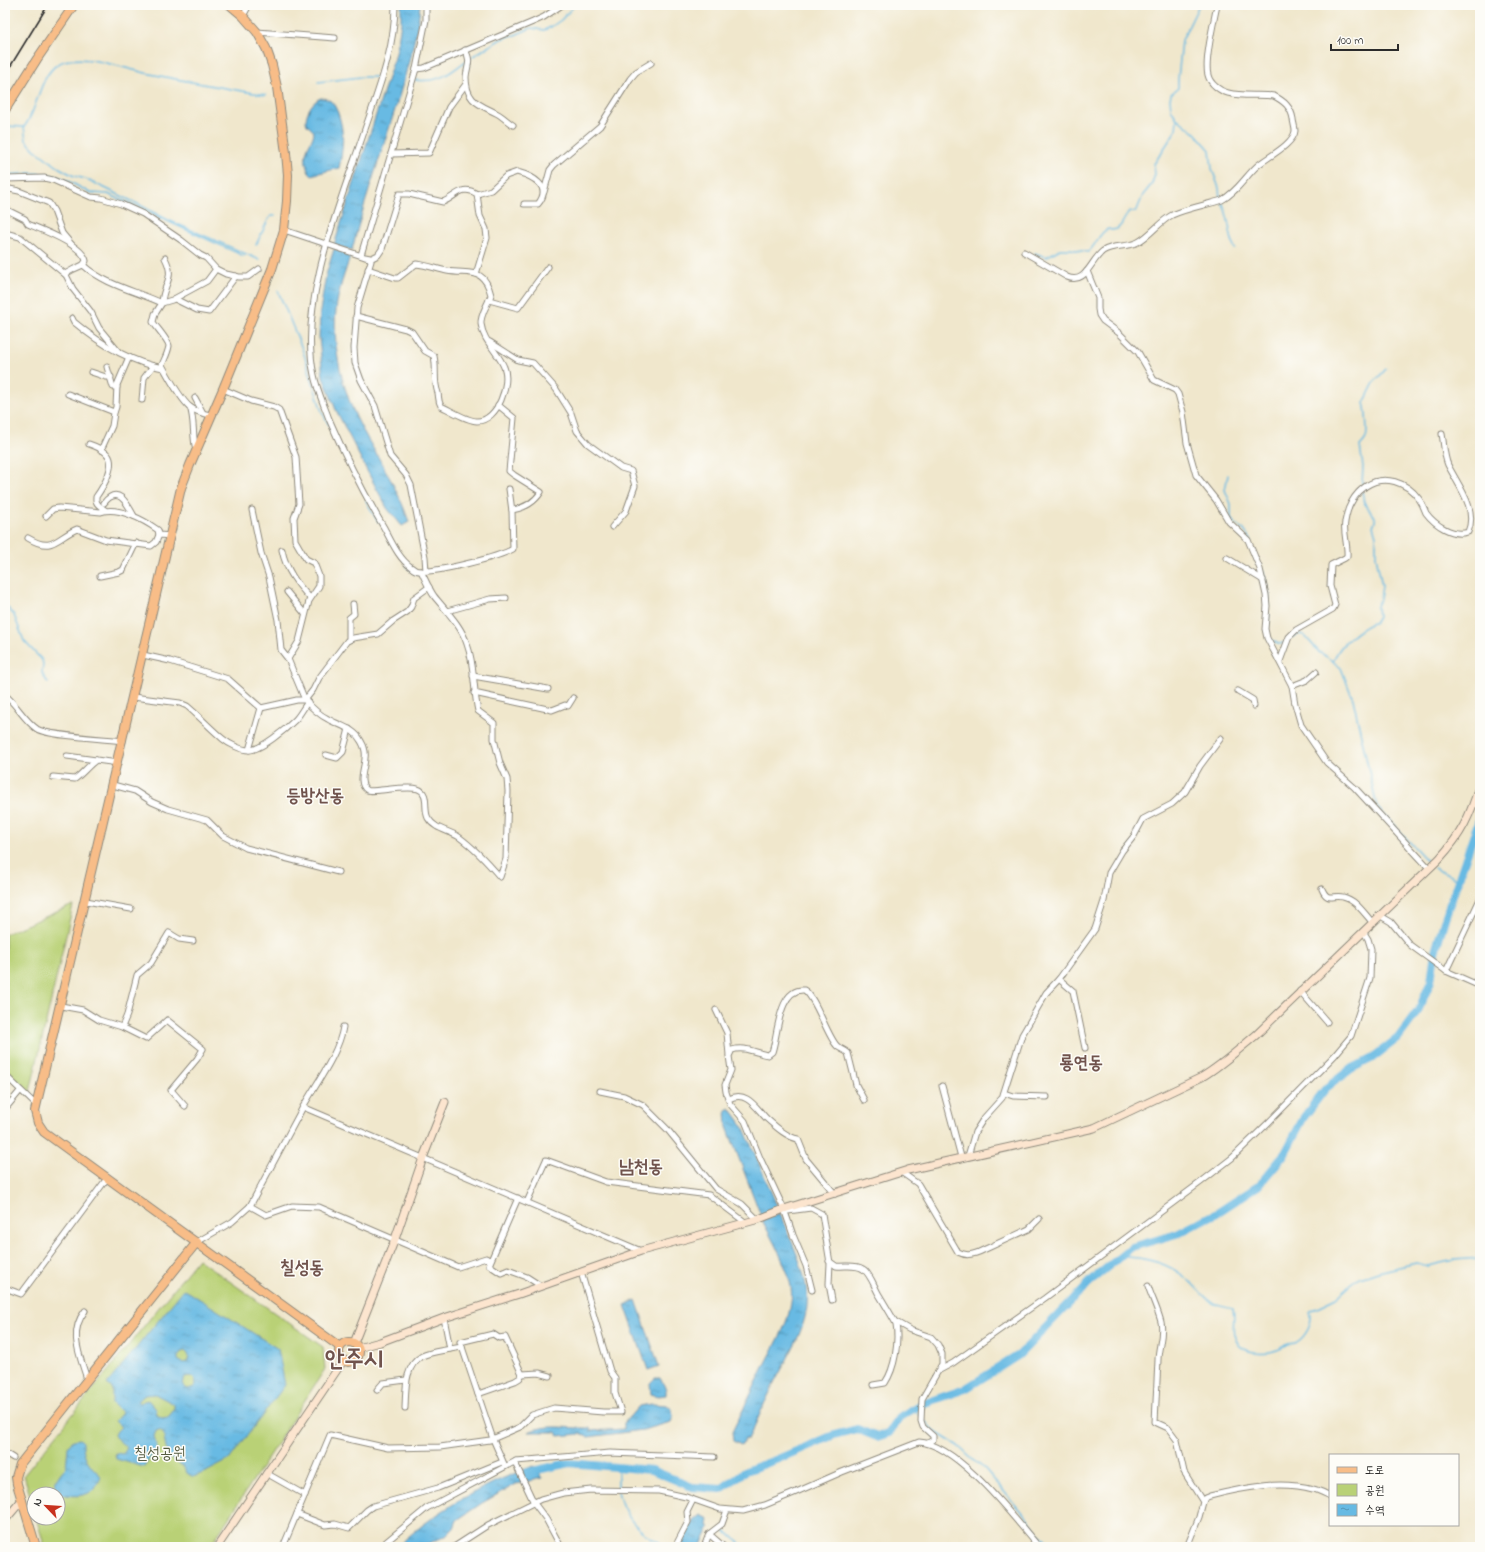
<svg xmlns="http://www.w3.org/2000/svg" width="1485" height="1552" font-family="'Indie Flower','Poor Story',sans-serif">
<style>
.park{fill:#b9d176;stroke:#727e50}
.water{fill:url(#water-ripples);stroke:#497287;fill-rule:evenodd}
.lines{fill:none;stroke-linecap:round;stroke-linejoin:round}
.stream{stroke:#67bae3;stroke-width:1.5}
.river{stroke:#67bae3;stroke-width:8}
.street-casing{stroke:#8e897c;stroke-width:7}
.secondary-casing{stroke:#8e897c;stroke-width:9}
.primary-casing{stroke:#8e897c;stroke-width:10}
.street{stroke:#fff;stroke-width:5}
.secondary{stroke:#fce5cf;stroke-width:7}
.primary{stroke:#f8bd88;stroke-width:8}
.rail{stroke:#2b2b2b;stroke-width:1.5}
.labels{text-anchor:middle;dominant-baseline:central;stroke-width:3;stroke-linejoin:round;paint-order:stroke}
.park-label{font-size:16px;fill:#565d42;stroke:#fdfcf7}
.quarter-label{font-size:18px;font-weight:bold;fill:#70534d;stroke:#fdfcf7}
.town-label{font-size:24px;font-weight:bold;fill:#70534d;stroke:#fdfcf7}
</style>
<defs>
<pattern id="water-ripples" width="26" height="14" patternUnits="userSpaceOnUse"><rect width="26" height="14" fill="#67bae3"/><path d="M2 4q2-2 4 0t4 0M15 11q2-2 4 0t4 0" fill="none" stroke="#5597b8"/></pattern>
</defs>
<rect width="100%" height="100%" fill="#fdfcf7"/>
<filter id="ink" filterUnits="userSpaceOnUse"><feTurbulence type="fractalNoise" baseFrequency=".025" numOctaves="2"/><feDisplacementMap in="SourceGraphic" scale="8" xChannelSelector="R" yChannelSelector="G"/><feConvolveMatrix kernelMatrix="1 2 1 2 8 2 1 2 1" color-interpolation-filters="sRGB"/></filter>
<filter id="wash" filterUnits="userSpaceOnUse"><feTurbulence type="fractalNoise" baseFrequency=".012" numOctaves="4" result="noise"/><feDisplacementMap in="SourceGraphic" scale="16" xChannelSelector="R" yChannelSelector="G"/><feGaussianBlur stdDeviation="0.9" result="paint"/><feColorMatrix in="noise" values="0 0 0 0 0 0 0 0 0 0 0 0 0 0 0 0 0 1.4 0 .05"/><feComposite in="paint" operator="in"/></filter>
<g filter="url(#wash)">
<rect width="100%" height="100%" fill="#f0e7cc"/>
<g class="park">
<polygon points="73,905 29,1096 5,1071 5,934"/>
<polygon points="198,1259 323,1347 325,1369 210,1547 45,1547 36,1518 58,1518 58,1494 34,1494 34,1510 24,1475"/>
</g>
<g class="water">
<path d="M401 5H420C418 32 410 57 403 83 387 139 366 193 352 250L334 245 396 53 401 23Z"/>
<path d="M321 98C332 99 334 104 338 113 345 132 343 149 339 168L311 175C306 171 304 156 307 150 309 143 313 140 314 132 312 129 309 127 307 125 303 116 313 100 321 98Z"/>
<path d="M334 249 351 254C345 272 338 291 336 310 332 349 343 392 361 427 378 458 398 488 409 522L402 526 387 508 365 467 336 410 323 377 319 338 320 311 326 275Z"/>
<polygon points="730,1108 743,1126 778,1208 761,1216 727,1127 726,1110"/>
<path d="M780 1213C790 1239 804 1265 807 1293 811 1326 783 1363 770 1392 762 1407 757 1423 748 1439H745L741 1445 733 1441 732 1432C742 1411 753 1390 763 1369 775 1344 795 1316 791 1287 788 1267 772 1239 762 1220Z"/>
<path d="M184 1289 278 1349 285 1385 229 1460 208 1471 193 1477 187 1473 183 1466 168 1457 163 1432 159 1430 156 1431 154 1436 158 1453 151 1456 144 1467 116 1459 115 1453 123 1454 127 1448 115 1437 114 1434 121 1427 115 1421 122 1413 112 1403V1388L107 1384ZM185 1351 188 1354 189 1357 187 1362 183 1363 178 1360V1357L181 1352ZM190 1376 195 1379 196 1384 194 1387 188 1389 184 1387 182 1383 185 1377ZM155 1394 174 1404V1410L168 1417 162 1418 157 1415 156 1409 148 1400 144 1401 139 1403 137 1401 145 1395Z"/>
<polygon points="636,1300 659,1366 648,1370 625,1305"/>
<polygon points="655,1378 660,1378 666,1389 666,1395 658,1396 651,1394 650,1383"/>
<path d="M652 1404 667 1405 672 1409 673 1417 671 1422 643 1430 588 1437 580 1434 559 1436 557 1432H528C548 1423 568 1429 590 1428V1431L624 1429V1423L639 1406Z"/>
<path d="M80 1439 83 1442C82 1457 91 1467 101 1476 95 1500 74 1497 54 1493 54 1482 58 1475 66 1467L68 1447 73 1440Z"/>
<path d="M534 1466 543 1478 516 1484 482 1503 457 1520 454 1528 446 1536 420 1547H397C436 1510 484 1484 534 1466Z"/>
<polygon points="701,1515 709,1519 708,1526 710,1527 700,1547 678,1547 680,1546 694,1521"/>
</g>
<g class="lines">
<g class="stream">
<polyline points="470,58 501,39 509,36 515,35 531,28 544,30 551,27 561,20 575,5"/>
<path d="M415 80C439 83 449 74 467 60"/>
<polyline points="318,82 361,77 375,77"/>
<polyline points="1178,119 1195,133 1210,150 1212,169 1219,188 1220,199"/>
<polyline points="5,126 24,127 26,140 34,149 58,167 74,176 86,179 140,205 168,220 260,260"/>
<path d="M24 127C38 111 38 77 58 64 67 58 81 59 91 60 107 62 124 68 141 72 183 81 224 88 266 95"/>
<polyline points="5,175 29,173 47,174 65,179 90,193 108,194 244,256"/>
<path d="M1222 202C1230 217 1228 233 1235 249"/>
<polyline points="256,245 268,220 271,216 275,216"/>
<path d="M1035 253 1046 257 1060 249H1070L1088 252C1096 246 1099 232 1108 229L1112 230 1117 229 1121 225 1129 211 1133 212 1137 210 1143 195 1152 184 1155 174 1154 164 1176 130 1177 119 1171 109 1170 99 1171 94 1178 88V79L1182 40 1199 5"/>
<polyline points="278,291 303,351 322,412 331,429"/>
<polyline points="1228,475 1225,490 1231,504 1231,518 1234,523 1243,529 1251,540"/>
<path d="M1362 484 1363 467 1360 446C1362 444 1365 441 1366 438 1368 433 1366 409 1364 403L1375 381 1386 369"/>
<polyline points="366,501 378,522"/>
<polyline points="407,567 414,572 419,574"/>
<polyline points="1263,571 1269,594 1269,605"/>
<polyline points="5,605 14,615 24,641 42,660 43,664 42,673 48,683"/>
<polyline points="1268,631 1269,614"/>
<polyline points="1292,637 1299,634 1304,635 1319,652 1327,657 1341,668 1353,699 1377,807 1430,864"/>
<polyline points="1270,639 1278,644 1285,643"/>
<path d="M1333 662C1338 645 1359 628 1375 622L1378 617 1377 606 1380 599 1382 586 1376 556V536L1373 526C1380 515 1369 513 1365 504 1363 501 1363 495 1362 491"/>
<polyline points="1434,868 1458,880"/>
<path d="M1120 1257C1145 1257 1167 1262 1186 1278 1195 1285 1203 1297 1213 1303 1219 1307 1227 1307 1233 1309 1236 1322 1229 1332 1239 1345 1247 1354 1267 1354 1277 1350 1281 1349 1285 1346 1288 1344 1292 1343 1295 1344 1297 1342 1306 1336 1314 1322 1310 1312L1313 1309 1336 1298 1352 1284 1360 1278 1378 1272 1416 1263 1428 1266 1454 1260 1480 1258"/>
<polyline points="912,1410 919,1415"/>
<polyline points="923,1419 934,1431 958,1446 974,1461 985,1469 1051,1547"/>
<polyline points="618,1467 618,1488"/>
<path d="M618 1492C619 1497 621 1502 623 1507 633 1527 645 1535 664 1545"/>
<polyline points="724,1531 733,1536 743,1547"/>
</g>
<polyline class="river" points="528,1472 569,1463 652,1470 692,1487 721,1489 746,1471 778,1459 834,1435 857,1429 877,1437 889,1433 901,1416 922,1404 965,1389 1019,1355 1093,1279 1132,1247 1177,1234 1217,1213 1258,1186 1284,1155 1304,1117 1326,1088 1351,1069 1371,1059 1398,1038 1418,1011 1431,981 1435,952 1446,915 1480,817"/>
</g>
</g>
<g filter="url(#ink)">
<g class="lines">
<g class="street-casing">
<g id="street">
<path d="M395 5C395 50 377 93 363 135 340 203 298 304 314 375 317 390 324 405 329 419 345 456 363 492 383 526 391 540 398 558 411 567 413 569 417 571 420 571 435 573 499 557 513 549L512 511 509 489"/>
<polyline points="243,16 249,5"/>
<polyline points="257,32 335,38"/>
<path d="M465 50C472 62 467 65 466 77 466 102 479 104 498 114 503 117 508 122 513 125"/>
<polyline points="416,69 424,68 533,22 544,17 562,5"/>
<polyline points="391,154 429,153 449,107 466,84"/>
<polyline points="5,179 44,178 53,180 91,197 101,198 121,204 143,214 181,240 200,255 206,258 216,269 226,274 239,277 248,277 259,269"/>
<polyline points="5,188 19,191 49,203 54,211 62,233 72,245"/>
<polyline points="544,192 550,170 554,165 600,126 630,79 636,72 651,63"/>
<path d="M477 194 491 190 506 176 517 172C532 176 553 186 538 204H524"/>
<path d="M5 209 25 219 28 224C42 230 83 245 86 261L83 265"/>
<polyline points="284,230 365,257 370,258 371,261 357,308 354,348 355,363 361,380 375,406 390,456 406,475 411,485 425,557 426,571"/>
<polyline points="5,233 20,237 66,275 73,289 91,312 99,328 118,351"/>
<path d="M1024 252 1067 277C1086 285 1090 261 1103 251 1114 244 1127 248 1138 242 1151 235 1159 222 1172 215 1188 208 1206 205 1222 200 1237 192 1245 177 1257 166 1266 158 1294 144 1295 131 1295 127 1293 122 1293 119 1291 107 1284 101 1274 96 1259 94 1243 97 1228 93 1220 91 1210 84 1208 75 1204 61 1214 21 1217 5"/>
<polyline points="361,255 416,69 426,20 426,5"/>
<path d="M370 259 378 255 382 249 399 194H409L443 202C457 196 462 184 477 194L480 216 486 229 487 238 476 274"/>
<polyline points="1087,271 1098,298 1098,309 1099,315 1103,321 1119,333 1138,352 1154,380 1175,390 1178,394 1183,412 1187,443 1196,475 1216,500 1229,522 1248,540 1260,569 1266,595 1267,606 1265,629 1267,638 1292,686 1295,704 1301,725 1327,763 1355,788 1429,868"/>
<path d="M65 274 74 269 83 265C105 285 136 291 162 303 163 283 176 279 165 258"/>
<polyline points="175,299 197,310 209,312 236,276"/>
<polyline points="489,300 518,308 548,267"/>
<path d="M356 316 406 329 412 332 425 351 434 356C437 370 433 380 438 393 439 398 438 401 441 406 450 410 467 421 477 421 498 421 511 383 504 367 498 352 483 341 481 324 480 315 488 304 491 295 484 266 469 275 447 271 437 269 427 265 416 264L398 278H395L368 269"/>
<path d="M72 318 74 322C99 343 130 362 163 368"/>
<polyline points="490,342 518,360 533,363 556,389 571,413 577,431 588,444 621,468 631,471 635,486 626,511 612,527"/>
<polyline points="107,367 113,387 117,387"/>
<polyline points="91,372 106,377 111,377"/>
<polyline points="223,389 251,401 274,407 279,410 296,457 299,504 294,518 295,540 306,559 314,563 319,576 319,586 309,601 299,641 288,659"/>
<polyline points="68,394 114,412"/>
<polyline points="195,398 203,413"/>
<polyline points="142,400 144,378 153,366"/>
<path d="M498 405 514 418 509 471 514 475 541 492C534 503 525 508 512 510"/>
<path d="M190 407C195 421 192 436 196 450"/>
<path d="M211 415C205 414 196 412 190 407 181 400 168 376 162 365 164 360 168 353 169 346 169 341 156 327 153 322L155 314 162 303 172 300 207 281 216 269"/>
<path d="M89 444C95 446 102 449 106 453 118 463 103 487 96 497 95 504 100 506 105 510"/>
<polyline points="101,450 112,426 114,413 116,407 117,385 129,357"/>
<path d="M104 503C118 485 127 503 134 516"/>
<polyline points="252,510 261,553 269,577 278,620 281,650 288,659 305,700 313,690 319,678 347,641 353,638 378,634 393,621 407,612 411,607 414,598 429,587"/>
<path d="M46 516 53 509 59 508 101 512C118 506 144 520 158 530L159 535"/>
<path d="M28 538C53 553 56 538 77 529L106 540 151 546 156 542 159 535 171 536"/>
<path d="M282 550C286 570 297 584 310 598"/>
<polyline points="1227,558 1263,580"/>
<polyline points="100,576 119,572 123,570 136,543"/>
<polyline points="287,592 305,614"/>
<polyline points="447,611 490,599 506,598"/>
<polyline points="349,640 349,618 354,614 353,604"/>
<polyline points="143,655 170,661 228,679 261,708"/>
<path d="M1280 661 1289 637 1296 630 1333 609 1335 605 1330 586 1331 565 1345 558 1347 556C1348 545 1343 533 1345 522 1347 508 1354 494 1366 486 1384 474 1407 482 1419 499 1422 503 1424 508 1426 513 1435 525 1453 537 1468 532 1478 509 1458 485 1448 465 1444 456 1444 444 1442 434"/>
<polyline points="473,676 548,689"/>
<polyline points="1292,686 1307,680 1316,672"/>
<polyline points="1238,691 1253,700 1254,706"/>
<polyline points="474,693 552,710 565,705 568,706 573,698"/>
<path d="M5 695C17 705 24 720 37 729 48 736 107 739 123 741"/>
<path d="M133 697 180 703 187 706C199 716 211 729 223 739 229 744 241 750 249 750 261 750 286 729 295 720 300 715 303 708 308 702"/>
<path d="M261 708 297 700H305C311 707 320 715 328 719 340 726 354 728 361 741 364 746 366 752 365 758 365 767 357 783 367 790 371 793 407 785 418 789 430 793 423 809 428 818 435 830 449 830 459 837 474 848 488 863 500 877L506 859 508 791 507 779 500 763 494 739V723L478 711C473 689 475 665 467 644 461 625 446 611 434 596 429 589 425 579 421 571"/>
<polyline points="249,750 261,708"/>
<polyline points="326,755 337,758 343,752 349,729"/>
<polyline points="67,756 118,763"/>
<path d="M53 777 75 779C83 773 88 766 96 760"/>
<polyline points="113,785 135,791 152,802 168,809 207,820 223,836 246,848 338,872"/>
<path d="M1322 889C1328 903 1333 894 1343 897 1356 900 1364 913 1372 922"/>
<polyline points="86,901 131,909"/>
<polyline points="1379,915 1391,922 1410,945 1446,971 1480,986"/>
<polyline points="1446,971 1480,899"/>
<polyline points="1059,979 1073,991 1085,1048"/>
<polyline points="1300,991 1327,1022"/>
<polyline points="61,1006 83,1010 99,1020 122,1027 146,1039 167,1020 203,1049 197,1059 171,1090 185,1106"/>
<polyline points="716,1010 727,1033 729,1055"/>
<polyline points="122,1027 127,1015 137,975 151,963 169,933 179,939 193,941"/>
<polyline points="5,1075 36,1105"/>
<polyline points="942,1086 961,1157"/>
<polyline points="600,1091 624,1096 643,1105 667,1129 716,1189 742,1204 757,1219"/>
<polyline points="1004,1093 1013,1096 1047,1097"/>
<path d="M729 1099C747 1090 756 1108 767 1119 776 1127 787 1137 798 1139L806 1159 835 1194"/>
<path d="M303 1107C316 1084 339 1053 343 1027"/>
<polyline points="5,1109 20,1091"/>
<polyline points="968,1156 975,1132 984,1118 1002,1098 1022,1035 1029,1023 1046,993 1059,979 1095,929 1104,901 1109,873 1122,851 1134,836 1143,819 1172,804 1185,792 1200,766 1221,738"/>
<path d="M901 1172 918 1184 958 1252C966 1256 971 1255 979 1252L1029 1229 1039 1219"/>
<polyline points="518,1198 489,1265 501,1273 508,1270 527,1277 541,1286"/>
<polyline points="527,1202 546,1160 606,1182 709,1195 745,1222"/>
<polyline points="788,1211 811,1208 822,1214 830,1263 829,1284 832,1300"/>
<polyline points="197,1242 232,1222 250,1206"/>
<polyline points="490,1261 486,1258 458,1267 319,1207 292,1206 266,1215 250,1206 303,1107 641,1251"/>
<path d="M829 1261 836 1266C845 1267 855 1264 863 1269 870 1273 874 1286 878 1293 881 1298 895 1321 896 1324 899 1342 895 1368 885 1383L873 1385"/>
<path d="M1148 1286C1152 1298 1158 1310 1161 1322 1164 1335 1158 1347 1158 1360L1155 1422 1168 1428 1177 1440 1184 1472 1203 1502 1199 1517 1187 1547"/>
<polyline points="5,1288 21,1294 108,1177"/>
<path d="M812 1290 806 1266 793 1235 784 1209 760 1158 745 1121 730 1104 726 1092 725 1085 731 1070 729 1056 732 1050C745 1046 755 1053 768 1055L772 1052C778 1036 778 988 804 990 815 995 827 1036 837 1046 840 1049 845 1050 848 1053L856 1085 864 1100"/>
<path d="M85 1311C68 1332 80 1356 87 1379"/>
<polyline points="444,1318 450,1349 462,1347 493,1439 504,1464"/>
<polyline points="896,1322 910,1330 931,1337 938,1345 942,1354 942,1364 922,1399 921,1421 923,1427 933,1436 933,1440 928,1443"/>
<polyline points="462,1347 460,1342 493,1334 499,1338 505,1337 522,1374"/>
<polyline points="938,1371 953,1363 1045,1298 1201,1182 1232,1158 1268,1123 1335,1055 1351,1036 1370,978 1371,949 1368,939 1363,931"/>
<polyline points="522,1374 539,1373 550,1376"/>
<polyline points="377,1390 383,1383 406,1380"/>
<polyline points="478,1394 515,1381 520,1378 522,1374"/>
<path d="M405 1408C406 1390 404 1366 422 1356 431 1352 441 1351 450 1349"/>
<polyline points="5,1453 13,1458"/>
<polyline points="516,1461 516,1465 534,1503 546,1519 561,1547"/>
<polyline points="266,1473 305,1495"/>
<path d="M1203 1502 1205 1498 1210 1496C1242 1488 1280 1480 1313 1489 1319 1490 1324 1493 1330 1496"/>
<polyline points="297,1514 325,1525 335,1524 349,1528 367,1510 373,1506 438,1488 502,1462"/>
<polyline points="709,1534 724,1547"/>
<polyline points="283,1547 330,1435 388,1448 440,1447 490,1440 520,1427 532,1415 554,1408 603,1412 621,1412 615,1393 615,1378 610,1371 581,1272"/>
<polyline points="380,1547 427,1508 516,1461 610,1453 714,1457"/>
<path d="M454 1547 488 1525 541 1499 563 1493 591 1490 659 1491 686 1497 720 1509 743 1511 765 1505 794 1493 842 1472 919 1442C958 1444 1014 1518 1039 1547"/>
<polyline points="675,1547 688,1522 687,1512 693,1500"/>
<polyline points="704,1547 709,1534 722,1524 727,1510"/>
</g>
</g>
<g class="secondary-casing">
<g id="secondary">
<polyline points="354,1343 395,1239 423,1158 445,1102"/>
<path d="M358 1348 380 1342 444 1318 519 1294 641 1251 759 1219 784 1209 908 1170 1094 1128 1202 1077C1222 1065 1238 1050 1256 1035L1439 859C1462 834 1470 816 1480 784"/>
<polyline points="5,1520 22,1500"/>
<polyline points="217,1547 343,1361"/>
</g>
</g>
<g class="primary-casing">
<g id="primary">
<polyline points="230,5 243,16 257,32 266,48 272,65 277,87 286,153 288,175 287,201 284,230 272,269 223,389 190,465 181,488 35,1111 38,1123 44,1132 340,1347"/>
<polyline points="5,110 37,59 74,5"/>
<circle cx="349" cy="1352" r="10"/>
<polyline points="36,1547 17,1484 16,1477 20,1464 197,1242"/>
</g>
</g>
<use href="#street" class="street"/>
<use href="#secondary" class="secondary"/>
<use href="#primary" class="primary"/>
<polyline class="rail" points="5,75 48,5"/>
</g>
</g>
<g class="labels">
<g class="park-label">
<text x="160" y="1454">칠성공원</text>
</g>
<g class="quarter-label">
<text x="315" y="797">등방산동</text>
<text x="1081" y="1064">룡연동</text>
<text x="641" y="1168">남천동</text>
<text x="302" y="1269">칠성동</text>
</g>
<g class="town-label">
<text x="354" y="1360">안주시</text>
</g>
</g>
<rect width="1485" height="1552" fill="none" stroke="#fdfcf7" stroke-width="20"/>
<rect x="1329" y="1454" width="130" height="72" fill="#fdfcf7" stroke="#a9a8a5"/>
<rect x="1337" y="1467" width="20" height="6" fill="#f8bd88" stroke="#a9a8a5"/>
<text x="1365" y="1474" font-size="12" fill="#2b2b2b">도로</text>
<rect x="1337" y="1484" width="20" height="12" fill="#b9d176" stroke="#a9a8a5"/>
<text x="1365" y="1494" font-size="12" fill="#2b2b2b">공원</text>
<rect x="1337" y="1504" width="20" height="12" fill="url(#water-ripples)" stroke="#a9a8a5"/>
<text x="1365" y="1514" font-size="12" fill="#2b2b2b">수역</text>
<g transform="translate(46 1506) rotate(295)"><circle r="19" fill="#fdfcf7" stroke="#a9a8a5"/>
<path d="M0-3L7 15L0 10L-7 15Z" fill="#c8321e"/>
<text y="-6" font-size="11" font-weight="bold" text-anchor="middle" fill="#2b2b2b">N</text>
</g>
<path d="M1331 44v6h67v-6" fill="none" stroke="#2b2b2b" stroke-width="2"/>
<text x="1337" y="44" font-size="12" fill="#2b2b2b" stroke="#fdfcf7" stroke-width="3" paint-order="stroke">100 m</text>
</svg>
